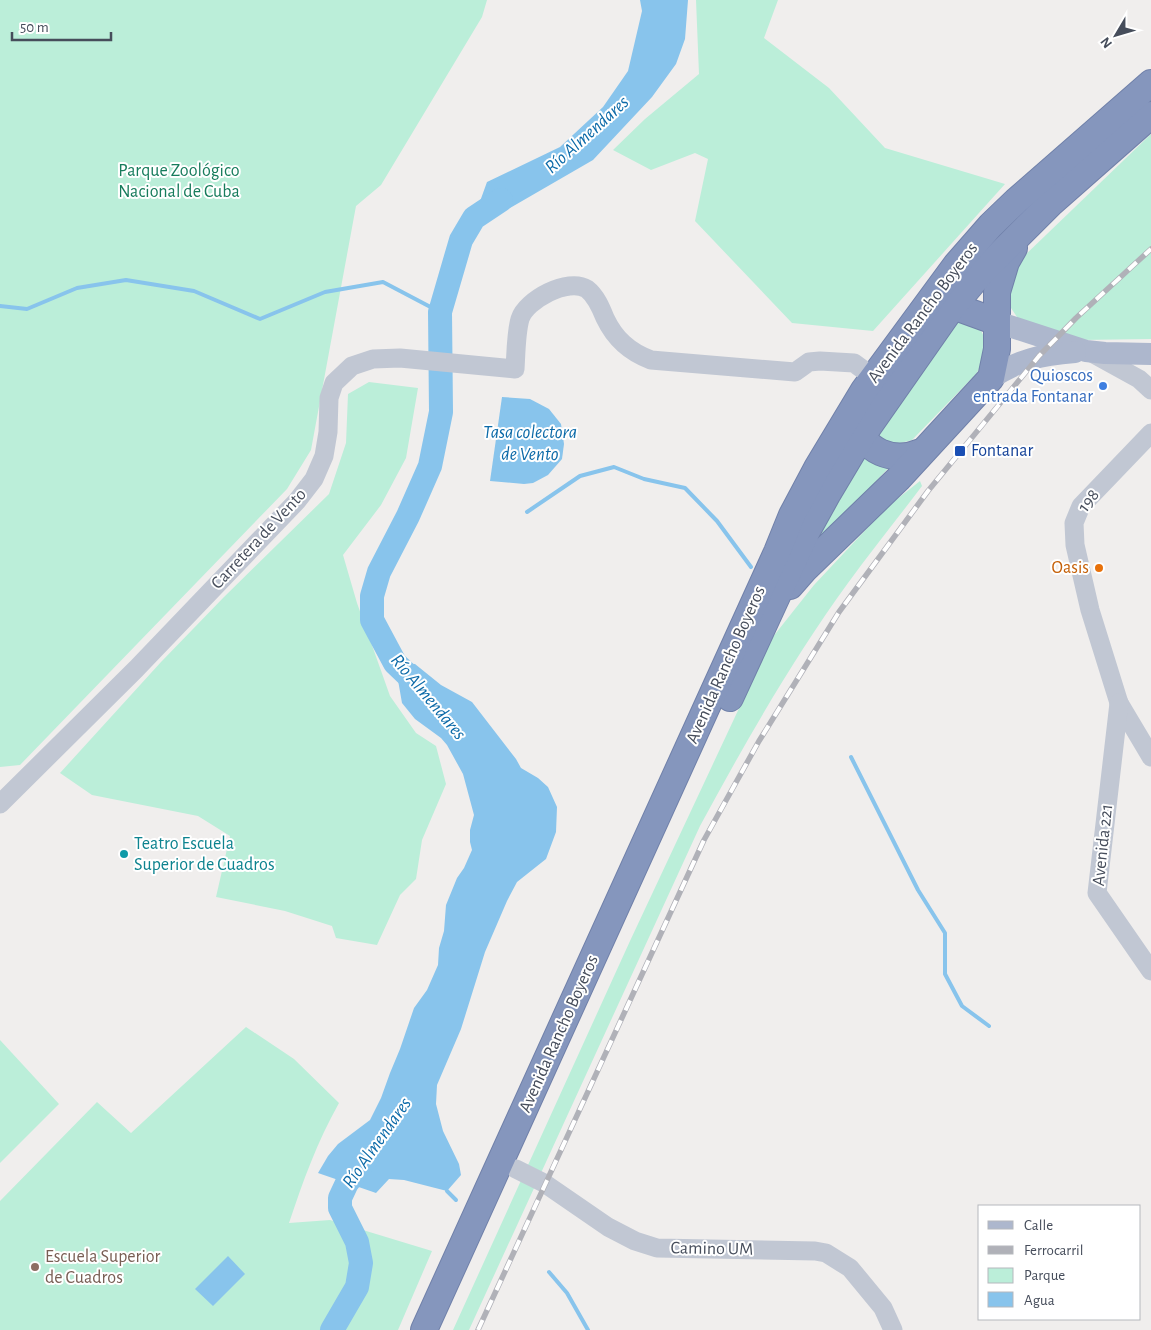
<svg xmlns="http://www.w3.org/2000/svg" width="1151" height="1330" font-family="'Alegreya Sans',sans-serif">
<style>
.green{fill:#bbeed9}
.water{fill:#88c4ec}
.lines{fill:none;stroke-linecap:round;stroke-linejoin:round}
.stream{stroke:#88c4ec;stroke-width:4}
.river{stroke:#88c4ec;stroke-width:24}
.highway-casing{stroke:#7080a9;stroke-width:28}
.minor{stroke:#c1c7d3;stroke-width:19}
.major{stroke:#adb7cd;stroke-width:22}
.highway{stroke:#8596bd;stroke-width:26}
.rail-casing{stroke:#b0b1b8;stroke-width:5.5}
.rail{stroke:#fff;stroke-width:4;stroke-dasharray:11;stroke-linecap:butt}
.shop-dot{fill:#3f7fe0;stroke:#fff;stroke-width:2}
.transit-dot{fill:#1a4fb4;stroke:#fff;stroke-width:2}
.food-dot{fill:#e8710a;stroke:#fff;stroke-width:2}
.culture-dot{fill:#0f9aa8;stroke:#fff;stroke-width:2}
.education-dot{fill:#8d6e63;stroke:#fff;stroke-width:2}
.labels{text-anchor:middle;dominant-baseline:central;stroke-width:4;stroke-linejoin:round;paint-order:stroke}
.park-label{font-size:18px;fill:#177c5c;stroke:#fff}
.street-label{font-size:18px;fill:#464d5b;stroke:#fff}
.shop-label{font-size:18px;fill:#366cbe;stroke:#fff;text-anchor:end}
.transit-label{font-size:18px;fill:#164399;stroke:#fff;text-anchor:start}
.food-label{font-size:18px;fill:#c56008;stroke:#fff;text-anchor:end}
.culture-label{font-size:18px;fill:#0d838f;stroke:#fff;text-anchor:start}
.education-label{font-size:18px;fill:#785e54;stroke:#fff;text-anchor:start}
.water-label{font-size:19px;font-style:italic;fill:#0c6aa8;stroke:#fff}
</style>
<rect width="100%" height="100%" fill="#f0eeed"/>
<g class="green">
<polygon points="0,0 487,0 482,17 381,185 356,206 311,450 287,489 20,765 0,767"/>
<polygon points="696,0 778,0 764,38 829,88 885,148 1005,184 873,331 792,323 695,221 708,159 695,153 651,170 613,150 645,119 699,74"/>
<polygon points="1151,134 1151,339 1079,340 1019,320 1011,308 1010,292 1021,259"/>
<path d="M956 314C962 317 969 319 974 323 991 337 987 358 976 374L912 440 893 445 875 436Z"/>
<polygon points="369,382 418,388 406,458 381,505 343,555 357,603 390,696 416,733 436,746 446,784 422,840 416,879 400,895 377,945 336,938 332,926 285,911 216,897 230,836 198,816 92,795 60,773 161,662 224,597 329,494 346,443 348,394"/>
<polygon points="858,451 893,463 827,534 819,537 815,534"/>
<path d="M920 481 922 486C898 518 872 550 848 583 792 660 745 743 700 826L469 1330H453L630 941 772 638 814 585 887 507Z"/>
<path d="M246 1027 294 1059 339 1103C317 1142 303 1181 289 1223L330 1220 432 1251 398 1330H0V1201L97 1102 131 1133Z"/>
<polygon points="0,1040 59,1104 0,1163"/>
</g>
<g class="water">
<polygon points="640,0 688,0 685,39 676,64 652,97 593,160 510,208 474,218 487,182 560,147 603,107 628,71 642,11"/>
<polygon points="502,397 530,399 549,409 561,424 564,444 562,459 548,475 533,483 524,484 490,481"/>
<polygon points="395,663 415,664 441,685 472,702 516,759 521,768 538,778 548,787 557,807 556,832 546,859 517,882 507,901 485,952 461,1029 437,1085 436,1104 443,1131 459,1164 461,1175 447,1191 404,1180 389,1179 376,1193 318,1173 328,1156 338,1144 370,1120 381,1098 390,1073 400,1049 414,1008 427,990 438,965 439,948 444,931 446,905 457,878 464,868 472,850 470,842 470,830 474,815 463,774 447,745 441,738 415,719 402,703"/>
<polygon points="228,1256 245,1274 213,1306 195,1289"/>
</g>
<g class="lines">
<g class="stream">
<polyline points="0,306 27,309 77,288 126,280 194,291 260,319 325,292 383,282 440,312"/>
<polyline points="527,512 580,476 614,467 644,479 685,488 717,521 751,567"/>
<polyline points="851,757 918,890 945,933 945,974 962,1006 989,1026"/>
<polyline points="447,1191 456,1200"/>
<polyline points="549,1272 567,1293 588,1330"/>
</g>
<g class="river">
<polyline points="418,685 395,663 372,620 372,596 379,572 408,516 430,466 441,412 440,312 461,240 474,218 501,200"/>
<polyline points="332,1330 357,1287 361,1263 357,1242 340,1208 340,1198 347,1183 367,1158"/>
</g>
<g class="highway-casing">
<g id="highway">
<polyline points="938,307 953,306 997,322"/>
<path d="M858 420C861 453 895 463 921 452"/>
<polyline points="790,586 804,570 898,479 991,378 997,349 997,292 1006,262 1014,248"/>
<polyline points="730,698 807,531 828,493 862,436 953,306 980,274 1050,204 1151,115"/>
<polyline points="424,1330 777,552 792,515 817,468 864,390 956,265 991,225 1016,201 1151,83"/>
</g>
</g>
<g class="minor">
<polyline points="1090,352 1139,379 1151,390"/>
<polyline points="1151,433 1081,506 1074,523 1075,545 1090,610 1119,703 1151,757"/>
<polyline points="1119,703 1097,893 1151,971"/>
<path d="M0 804 136 669 297 501 314 479 324 456 328 432 329 398 334 383 352 366 373 359 400 358 515 369C516 354 516 333 520 319 526 300 568 277 587 289 596 296 601 308 605 318 615 339 629 352 651 360L795 372 809 362 820 361 854 363 873 377"/>
<polyline points="516,1169 544,1183 608,1227 635,1241 657,1248 815,1251 826,1253 850,1268 883,1308 893,1330"/>
</g>
<g class="major">
<polyline points="997,322 1086,351 1105,353 1151,354"/>
<path d="M991 378C1021 359 1040 355 1075 352"/>
</g>
<use href="#highway" class="highway"/>
<g class="rail-casing">
<polyline id="rail" points="478,1330 704,840 759,741 839,612 928,491 1039,356 1076,318 1151,249"/>
</g>
<use href="#rail" class="rail"/>
</g>
<circle class="shop-dot" cx="1103" cy="386" r="5"/>
<rect class="transit-dot" x="954" y="445" width="12" height="12" rx="2.5"/>
<circle class="food-dot" cx="1099" cy="568" r="5"/>
<circle class="culture-dot" cx="124" cy="854" r="5"/>
<circle class="education-dot" cx="35" cy="1267" r="5"/>
<g class="labels">
<g class="park-label">
<text x="179" y="171">Parque Zoológico<tspan x="179" dy="21">Nacional de Cuba</tspan></text>
</g>
<g class="street-label">
<text transform="translate(923 313) rotate(-53)">Avenida Rancho Boyeros</text>
<text transform="translate(1089 501) rotate(-53)">198</text>
<text transform="translate(259 539) rotate(-47)">Carretera de Vento</text>
<text transform="translate(726 665) rotate(-66)">Avenida Rancho Boyeros</text>
<text transform="translate(1103 845) rotate(-84)">Avenida 221</text>
<text transform="translate(559 1034) rotate(-66)">Avenida Rancho Boyeros</text>
<text transform="translate(712 1249) rotate(1)">Camino UM</text>
</g>
<g class="shop-label">
<text x="1093" y="376">Quioscos<tspan x="1093" dy="21">entrada Fontanar</tspan></text>
</g>
<g class="transit-label">
<text x="971" y="451">Fontanar</text>
</g>
<g class="food-label">
<text x="1089" y="568">Oasis</text>
</g>
<g class="culture-label">
<text x="134" y="844">Teatro Escuela<tspan x="134" dy="21">Superior de Cuadros</tspan></text>
</g>
<g class="education-label">
<text x="45" y="1257">Escuela Superior<tspan x="45" dy="21">de Cuadros</tspan></text>
</g>
<g class="water-label">
<text transform="translate(587 135) rotate(-42)">Río Almendares</text>
<text x="530" y="432">Tasa colectora<tspan x="530" dy="22">de Vento</tspan></text>
<text transform="translate(428 697) rotate(50)">Río Almendares</text>
<text transform="translate(377 1143) rotate(-55)">Río Almendares</text>
</g>
</g>
<rect x="978" y="1205" width="162" height="115" fill="#ffffff" stroke="#b5b8bd"/>
<rect x="988" y="1221" width="25" height="8" fill="#adb7cd" stroke="#b5b8bd"/>
<text x="1024" y="1230" font-size="15" fill="#464d5b">Calle</text>
<rect x="988" y="1246" width="25" height="8" fill="#b0b1b8" stroke="#b5b8bd"/>
<text x="1024" y="1255" font-size="15" fill="#464d5b">Ferrocarril</text>
<rect x="988" y="1268" width="25" height="15" fill="#bbeed9" stroke="#b5b8bd"/>
<text x="1024" y="1280" font-size="15" fill="#464d5b">Parque</text>
<rect x="988" y="1292" width="25" height="15" fill="#88c4ec" stroke="#b5b8bd"/>
<text x="1024" y="1305" font-size="15" fill="#464d5b">Agua</text>
<g transform="translate(1116 35) rotate(232)" stroke="#ffffff" stroke-width="4" paint-order="stroke">
<path d="M0-4L9 19L0 12L-9 19Z" fill="#464d5b"/>
<text y="-8" font-size="14" font-weight="bold" text-anchor="middle" fill="#464d5b">N</text>
</g>
<path d="M12 32v8h99v-8" fill="none" stroke="#464d5b" stroke-width="2.5"/>
<text x="20" y="32" font-size="15" fill="#464d5b" stroke="#ffffff" stroke-width="4" paint-order="stroke">50 m</text>
</svg>
